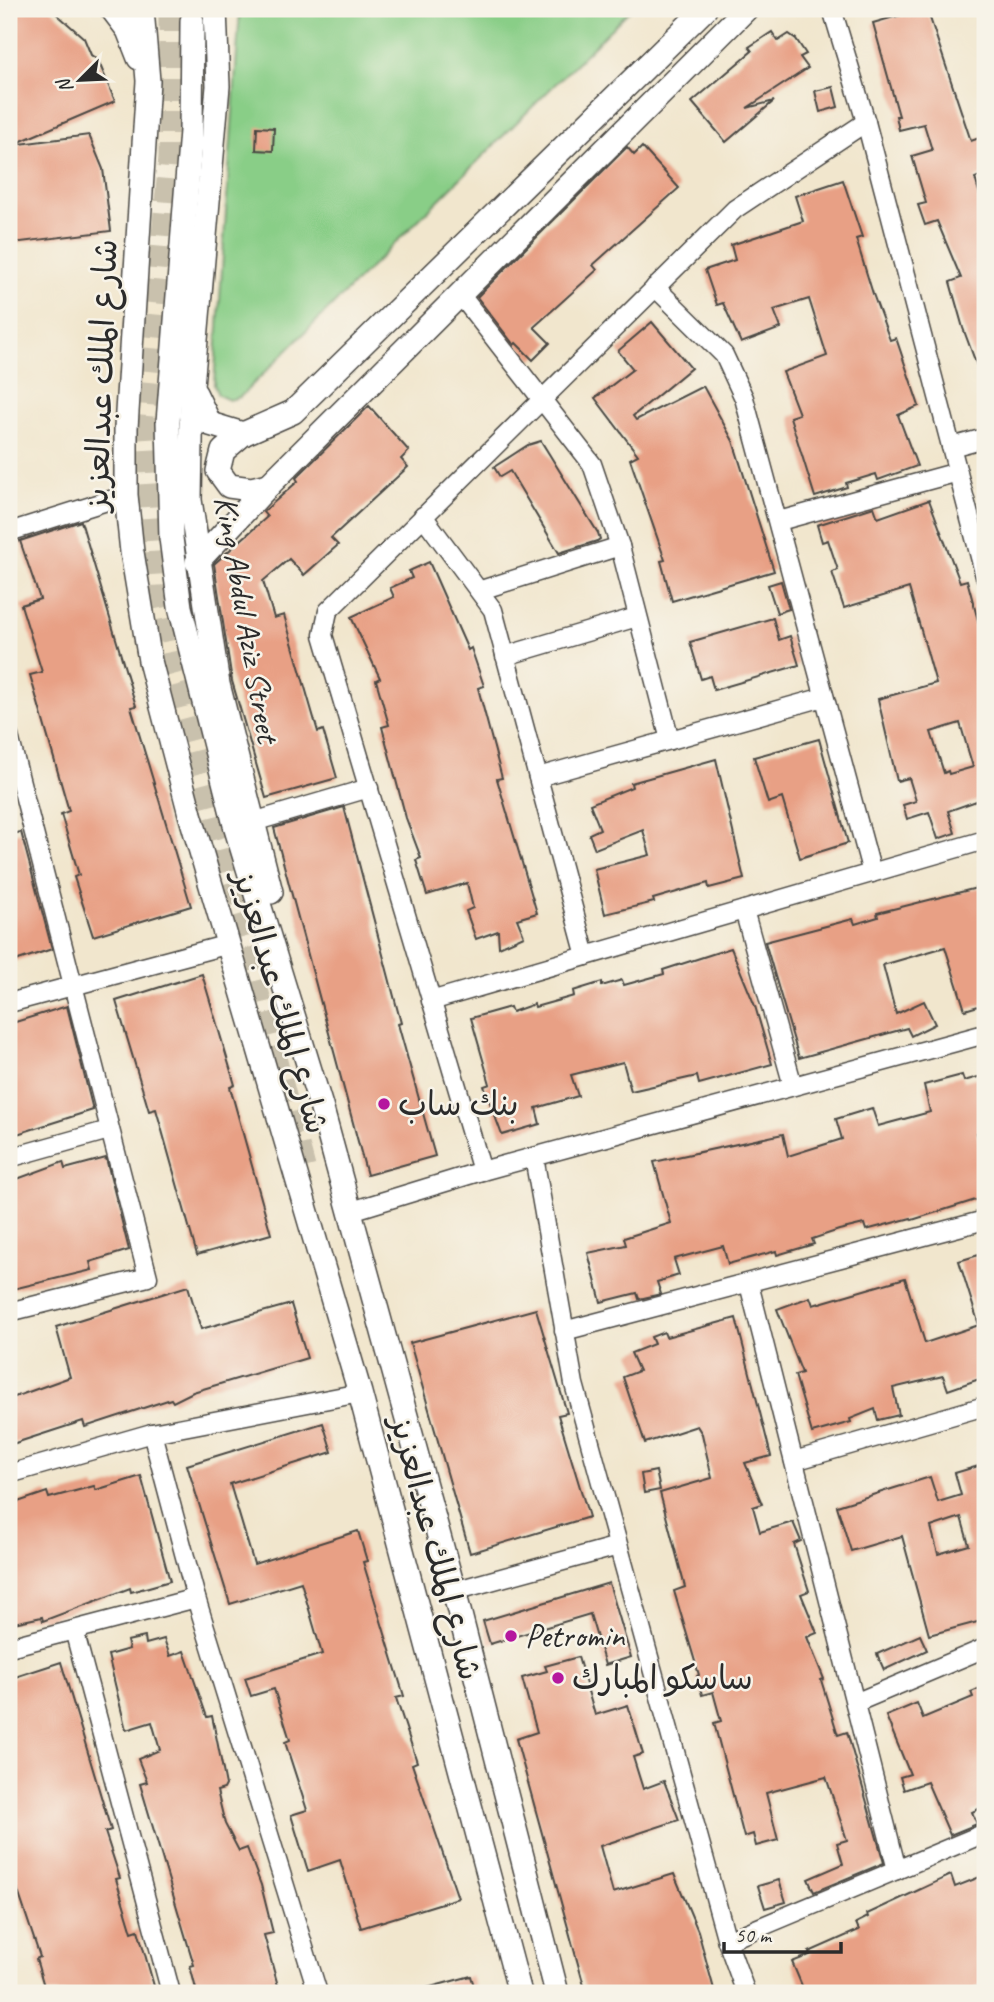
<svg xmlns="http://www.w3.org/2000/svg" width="994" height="2002" font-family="Caveat,'Playpen Sans Arabic',sans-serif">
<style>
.green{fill:#89ce87;stroke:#5a7c59;stroke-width:2}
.building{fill:#e8a085;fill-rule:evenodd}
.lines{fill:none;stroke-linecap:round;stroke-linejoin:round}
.tertiary-tunnel{stroke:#c9c1ad;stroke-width:23;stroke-dasharray:23 11;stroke-linecap:butt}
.minor-casing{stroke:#494743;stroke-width:21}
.tertiary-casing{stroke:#494743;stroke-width:26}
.minor{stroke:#fff;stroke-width:18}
.tertiary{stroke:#fff;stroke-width:23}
.poi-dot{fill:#b5179e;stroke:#f7f3e8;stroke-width:2.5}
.labels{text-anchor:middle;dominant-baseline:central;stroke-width:5;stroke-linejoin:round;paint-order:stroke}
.street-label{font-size:33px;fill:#2b2b2b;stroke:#f7f3e8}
.poi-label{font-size:33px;fill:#2b2b2b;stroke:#f7f3e8;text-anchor:start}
</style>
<rect width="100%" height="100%" fill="#f7f3e8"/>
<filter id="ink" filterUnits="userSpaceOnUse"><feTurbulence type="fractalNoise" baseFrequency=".0143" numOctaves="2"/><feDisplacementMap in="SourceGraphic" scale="14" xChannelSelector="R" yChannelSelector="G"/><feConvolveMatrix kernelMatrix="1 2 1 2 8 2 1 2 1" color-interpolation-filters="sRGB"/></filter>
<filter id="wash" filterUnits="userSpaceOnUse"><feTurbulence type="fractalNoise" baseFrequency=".00686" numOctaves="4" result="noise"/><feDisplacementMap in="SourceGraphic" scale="28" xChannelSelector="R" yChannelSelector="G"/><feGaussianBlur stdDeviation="1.57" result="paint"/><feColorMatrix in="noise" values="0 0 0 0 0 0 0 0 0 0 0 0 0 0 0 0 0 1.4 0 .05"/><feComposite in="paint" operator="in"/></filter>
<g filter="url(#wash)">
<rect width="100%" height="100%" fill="#f1e6cd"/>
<polygon class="green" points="240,9 631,9 240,397 229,400 218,395 214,385"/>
<g id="blocks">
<g class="building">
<polygon points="9,9 51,9 84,38 91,55 98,60 115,101 12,145 89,135 103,169 111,231 13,243 9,212"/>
<polygon points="922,9 927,9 971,141 985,136 985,174 975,178 985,212 985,382 983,382 963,328 950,282 961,278 937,221 925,225 918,205 926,203 912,156 932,150 924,124 899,130 896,116 899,116 873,23"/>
<polygon points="772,32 778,41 789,34 796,39 806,54 800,57 808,68 747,108 774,101 726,142 692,102 752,51 749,47"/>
<polygon points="833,87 838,107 820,112 815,91"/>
<polygon points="257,127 274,128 273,151 256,150"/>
<polygon points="627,147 634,155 642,147 679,188 593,265 597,270 534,327 550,343 533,360 516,343 514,345 477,297"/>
<polygon points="843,180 862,237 856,239 873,294 890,340 896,338 919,406 898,415 917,466 878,480 876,474 846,483 847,487 815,497 790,417 799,414 783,372 827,356 809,299 774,310 781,328 741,343 723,303 717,305 705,270 735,260 731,245 803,221 795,196"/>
<polygon points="652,322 691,368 633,416 636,420 703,386 733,441 774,571 672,601 661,561 665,560 630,459 638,455 595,398 633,369 618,351"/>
<polygon points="369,406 409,451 401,459 408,467 331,538 338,545 304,575 289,559 263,581 274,618 284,615 318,732 323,730 337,778 266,798 232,681 214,564 267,517 263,512 298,481 296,478"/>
<polygon points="541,441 598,533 600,539 597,541 559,553 510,471 500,477 494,467 528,445"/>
<path d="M929 500 960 582 967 580 985 646V798L948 811 955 833 938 839 929 812 907 819 903 805 916 801 909 778 897 781 878 699 936 683 909 588 844 608 832 572 838 570 828 540 822 542 817 525 874 507 878 518ZM960 723 973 767 949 774 948 771 944 773 931 732Z"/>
<polygon points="81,521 136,706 131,707 191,906 93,936 74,877 79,875 61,814 69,811 30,675 42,672 21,605 40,599 20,541"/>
<polygon points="429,562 468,650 471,648 484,686 478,688 502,778 497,779 537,913 517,919 524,936 499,947 498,931 476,939 466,911 473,908 467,883 427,895 416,860 421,858 406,818 382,727 389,725 376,680 380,678 351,617 394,597 390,588 412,578 409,571"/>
<polygon points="781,581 789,609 777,613 768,585"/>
<polygon points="773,618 779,640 790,636 799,665 714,690 710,676 701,679 690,642"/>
<polygon points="819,739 848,843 800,858 782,798 768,803 754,757"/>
<polygon points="716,759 744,879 709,888 708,883 653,899 654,902 605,914 594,869 650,855 643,830 595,849 589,834 600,829 590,804 632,787 631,783"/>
<polygon points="344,807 401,1023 398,1024 435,1156 367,1175 274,828"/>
<polygon points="21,832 52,949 9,963 9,835"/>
<polygon points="981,887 985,901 985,1004 965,1010 945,947 883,965 896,1014 924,1001 935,1024 911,1036 907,1028 799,1058 765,942 853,919 855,924 878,917 877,913"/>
<polygon points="731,948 755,1006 772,1064 699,1084 697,1076 631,1091 623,1062 571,1075 578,1096 536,1108 540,1124 502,1135 484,1086 490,1084 471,1018 510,1007 512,1012 534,1004 535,1007 574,996 573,991 602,982 602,986 622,980 624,985 664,974 663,970"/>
<polygon points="202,974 235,1085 230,1087 271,1234 197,1255 156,1109 149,1111 116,1001"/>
<polygon points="67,1006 93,1110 17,1134 9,1108 9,1024"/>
<polygon points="962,1075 964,1081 985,1075 985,1131 977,1133 985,1164 985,1197 912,1220 911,1218 866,1230 864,1224 839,1230 812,1239 814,1244 777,1255 776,1251 728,1264 723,1246 674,1259 679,1275 657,1282 661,1294 639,1299 637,1293 601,1302 588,1253 626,1245 624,1238 671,1223 654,1162 783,1134 788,1156 842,1139 836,1119 872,1108 878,1126 930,1112 924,1085"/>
<polygon points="106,1158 129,1250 90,1262 92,1270 9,1290 9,1182 63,1162 65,1169"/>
<polygon points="985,1253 985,1377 948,1390 943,1376 893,1388 899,1415 878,1420 875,1409 850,1419 851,1422 812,1433 795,1375 802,1373 777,1309 810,1297 813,1305 905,1278 925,1343 979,1325 959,1261"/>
<polygon points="188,1286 201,1329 291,1304 307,1358 193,1392 173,1402 171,1399 85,1427 83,1421 9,1445 9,1399 70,1377 56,1327"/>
<polygon points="536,1309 567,1413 558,1415 589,1517 470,1553 410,1343"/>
<polygon points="736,1318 771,1456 745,1463 762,1504 753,1507 760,1532 793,1522 801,1541 794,1544 809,1591 801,1594 817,1633 807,1637 824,1679 821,1680 838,1735 847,1732 884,1863 814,1892 808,1879 843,1864 837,1843 847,1840 826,1777 766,1793 778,1840 756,1846 753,1834 744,1837 714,1723 721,1721 713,1692 702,1695 697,1676 699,1675 674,1591 685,1587 660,1493 712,1478 702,1434 697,1426 645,1443 623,1377 639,1371 631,1353 654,1344 651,1337 664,1332 666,1337"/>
<polygon points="323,1423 332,1452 230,1484 254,1564 358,1531 367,1561 363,1562 404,1696 396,1698 417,1762 412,1764 458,1898 361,1928 340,1860 308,1871 291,1815 307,1810 285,1742 290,1740 274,1689 251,1696 245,1678 322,1654 301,1582 230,1604 187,1465"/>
<path d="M985 1464V1620L929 1635 902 1536 851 1551 837 1506 930 1477 938 1502 961 1495 955 1473ZM961 1517 969 1545 938 1554 931 1527Z"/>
<polygon points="656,1471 660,1490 644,1493 641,1474"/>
<polygon points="141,1476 170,1581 131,1592 130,1588 43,1621 42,1617 9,1624 9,1505 47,1492 49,1498 94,1486 96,1490"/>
<polygon points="609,1583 631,1657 605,1665 590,1614 490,1644 483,1621"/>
<polygon points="920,1635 927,1650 884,1670 877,1654"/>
<polygon points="145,1637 146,1644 164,1639 170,1656 184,1651 207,1717 212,1716 226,1785 224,1789 217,1791 225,1824 239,1851 247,1848 261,1885 273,1933 264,1935 280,1993 197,1993 190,1966 194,1965 140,1784 147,1782 138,1759 160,1750 152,1722 126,1730 108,1655 129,1649 127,1641"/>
<polygon points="578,1657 595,1715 628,1705 643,1754 633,1757 643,1789 664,1781 679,1820 600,1846 613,1893 674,1874 698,1931 715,1993 586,1993 516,1739 537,1732 522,1678 547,1671 545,1666"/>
<polygon points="61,1662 111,1830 105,1832 120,1878 116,1879 132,1932 138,1930 156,1993 46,1993 36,1959 40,1957 9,1864 9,1679"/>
<polygon points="985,1686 985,1806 972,1812 977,1824 950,1835 927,1782 904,1790 900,1777 910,1774 886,1716 917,1703 923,1718 973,1697 971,1692"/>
<polygon points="951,1875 955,1887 985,1875 985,1984 975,1988 977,1993 805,1993 792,1962 810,1955 809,1952 859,1930 856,1923 868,1917 867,1914"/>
<polygon points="779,1880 786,1902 765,1908 758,1886"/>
<polygon points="471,1976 476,1993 424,1993 423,1989"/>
</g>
</g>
</g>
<g filter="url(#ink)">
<use href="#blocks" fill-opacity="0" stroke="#494743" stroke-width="2"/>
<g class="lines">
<polyline class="tertiary-tunnel" points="170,9 170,157 146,429 156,590 169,657 306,1175"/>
<g class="minor-casing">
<g id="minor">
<polyline points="832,9 866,122 985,576"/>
<polyline points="655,287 724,355 744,398 872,873"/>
<polyline points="459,293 592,464 620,546 670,740"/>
<polyline points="951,447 985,438"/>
<polyline points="423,516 493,610 586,956"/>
<polyline points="779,521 958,472"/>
<polyline points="9,532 126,495"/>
<polyline points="481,590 620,546"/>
<polyline points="505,656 637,617"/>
<polyline points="9,736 148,1277 9,1312"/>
<polyline points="538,777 824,697"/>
<polyline points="253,822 369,788"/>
<polyline points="744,910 793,1086"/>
<polyline points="431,1001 985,840"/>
<polyline points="9,1003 229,944"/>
<polyline points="534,1157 574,1384 727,1941 746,1993"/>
<polyline points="9,1158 109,1130"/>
<polyline points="482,1171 323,635 328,611 735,209 866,122"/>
<polyline points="348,1212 482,1171 985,1034"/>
<polyline points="749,1284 897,1870"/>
<polyline points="564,1331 985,1220"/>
<polyline points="152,1433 196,1598 318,1993"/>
<polyline points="794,1461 985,1406"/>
<polyline points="9,1474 152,1433 360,1393"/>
<polyline points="454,1591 618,1546"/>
<polyline points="74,1630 171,1993"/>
<polyline points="9,1647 196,1598"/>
<polyline points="855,1703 985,1648"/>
<polyline points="727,1941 985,1833"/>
</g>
</g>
<g class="tertiary-casing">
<g id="tertiary">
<polyline points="112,9 128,30 139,58"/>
<polyline points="142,9 148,81 126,428 126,495 132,552 150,661 190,814 360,1393 520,1993"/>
<polyline points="215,9 218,86 192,386 190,500 218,684 271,892"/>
<polyline points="192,21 191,131 168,422 171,538 180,607 236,829 321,1106 454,1591 557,1993"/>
<polyline points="195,393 210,424 243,434 293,412 705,9"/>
<polyline points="243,434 223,451 218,471 229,486 251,489 269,485"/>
<polyline points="197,562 269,485 746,9"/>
</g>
</g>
<use href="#minor" class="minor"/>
<use href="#tertiary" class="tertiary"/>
</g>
</g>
<g class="poi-dot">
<circle cx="384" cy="1104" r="7"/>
<circle cx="511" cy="1636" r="7"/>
<circle cx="558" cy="1678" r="7"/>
</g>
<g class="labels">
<g class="street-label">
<text transform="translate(101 375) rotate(-88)">شارع الملك عبدالعزيز</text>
<text transform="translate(247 619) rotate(80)">King Abdul Aziz Street</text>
<text transform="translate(281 1002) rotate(74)">شارع الملك عبدالعزيز</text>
<text transform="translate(436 1548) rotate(75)">شارع الملك عبدالعزيز</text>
</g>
<g class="poi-label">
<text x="398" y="1104">بنك ساب</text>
<text x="525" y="1636">Petromin</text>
<text x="572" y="1678">ساسكو المبارك</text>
</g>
</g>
<rect width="994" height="2002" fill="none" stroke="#f7f3e8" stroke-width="35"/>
<g transform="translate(80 80) rotate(246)" stroke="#f7f3e8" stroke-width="5" paint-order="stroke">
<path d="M0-5L12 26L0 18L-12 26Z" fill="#2b2b2b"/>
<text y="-10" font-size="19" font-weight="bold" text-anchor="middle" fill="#2b2b2b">N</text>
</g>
<path d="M724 1942v10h117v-10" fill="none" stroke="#2b2b2b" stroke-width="3.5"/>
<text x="735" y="1942" font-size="21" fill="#2b2b2b" stroke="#f7f3e8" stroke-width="5" paint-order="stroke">50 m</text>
</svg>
